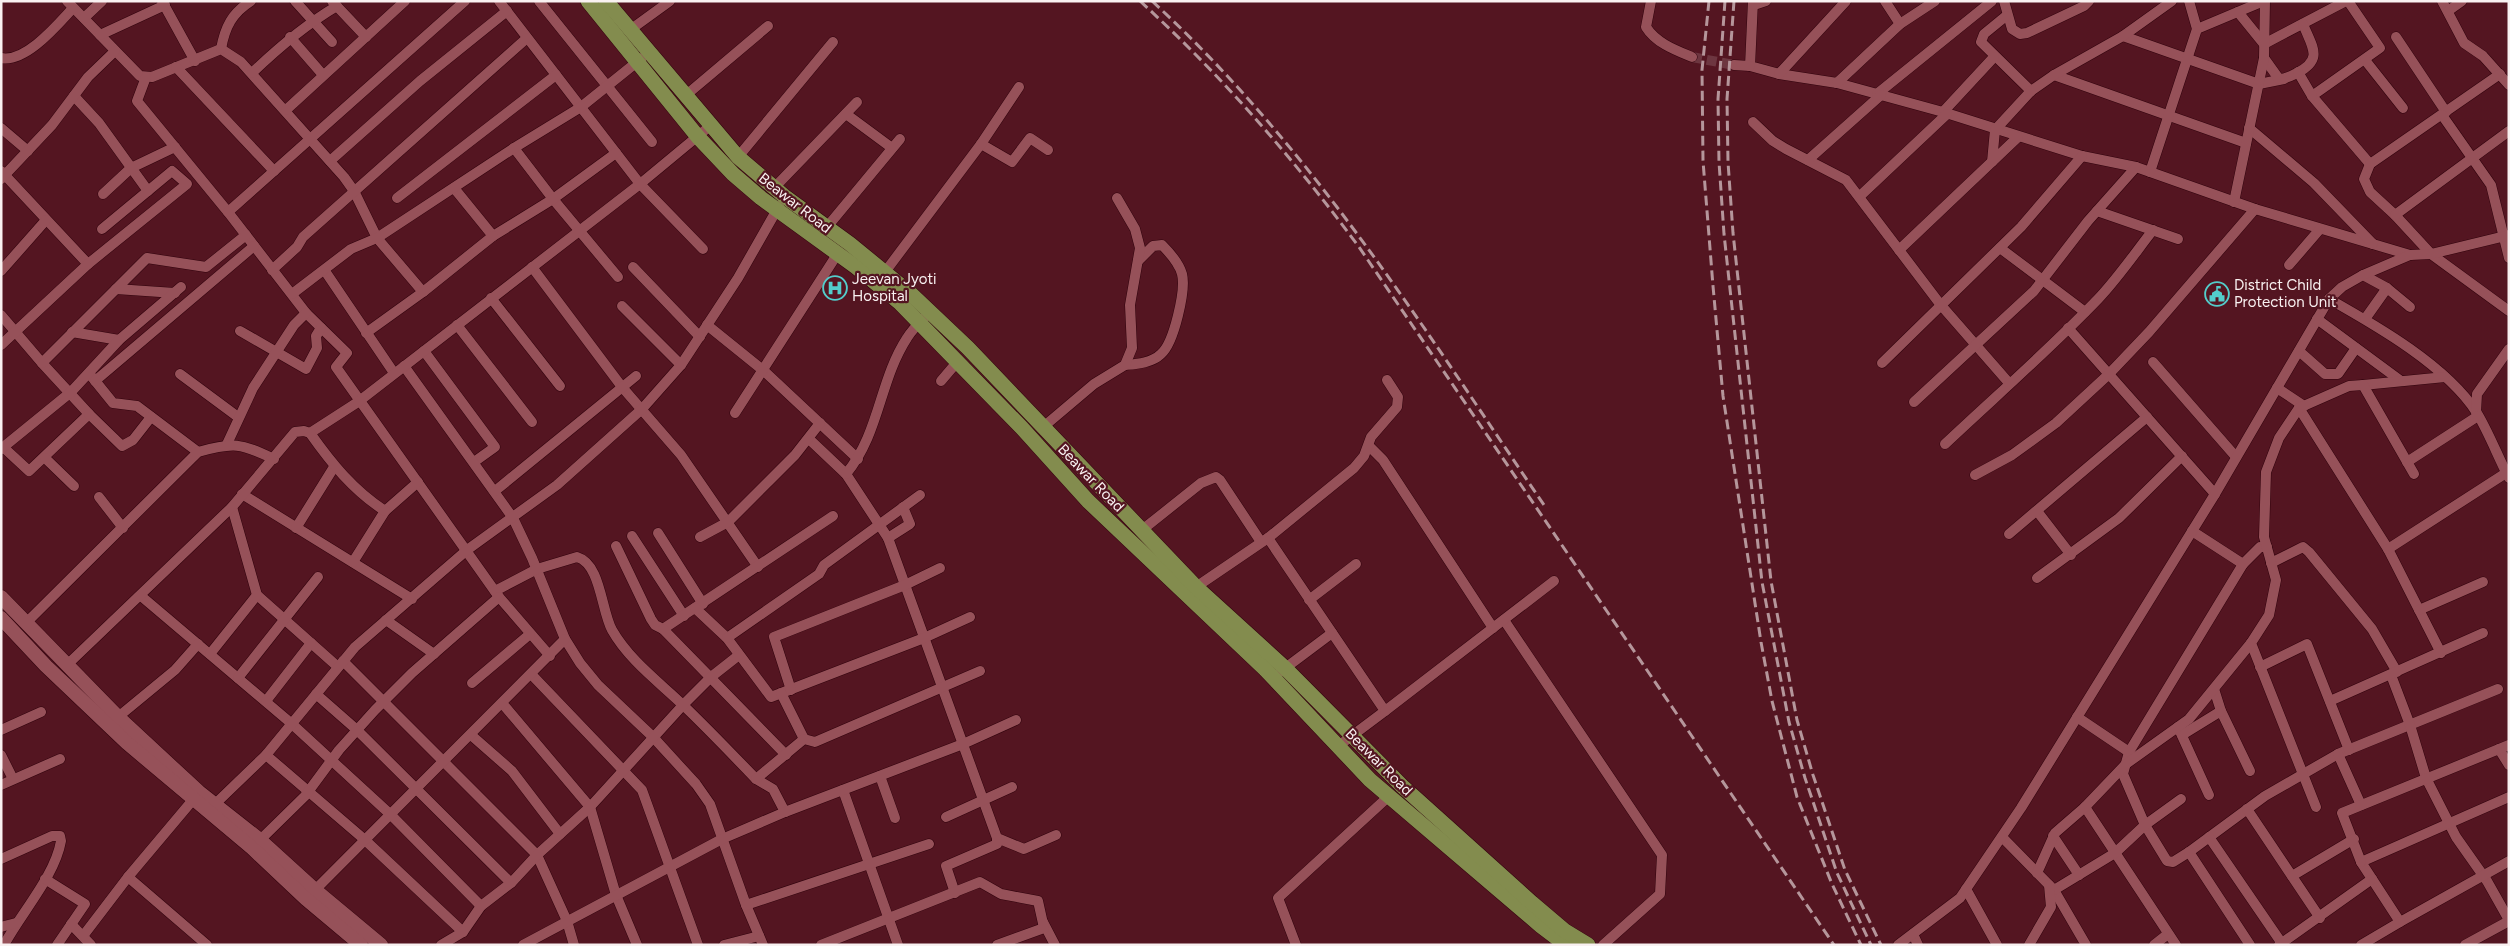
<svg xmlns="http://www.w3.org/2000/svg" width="2510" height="946" font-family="Figtree,sans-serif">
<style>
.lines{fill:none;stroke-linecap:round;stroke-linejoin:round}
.minor-tunnel{stroke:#6d3640;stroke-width:10;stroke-dasharray:10 5;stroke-linecap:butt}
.minor-casing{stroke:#31030d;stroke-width:11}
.tertiary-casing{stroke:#31030d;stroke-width:15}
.primary-casing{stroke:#31030d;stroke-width:16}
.minor{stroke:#965159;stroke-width:10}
.tertiary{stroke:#965159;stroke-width:14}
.primary{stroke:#838c4e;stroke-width:15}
.rail{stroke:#b5969b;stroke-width:3;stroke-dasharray:10 5;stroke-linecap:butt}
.labels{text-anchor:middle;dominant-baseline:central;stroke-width:4.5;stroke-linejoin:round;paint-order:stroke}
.street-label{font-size:15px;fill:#f9f1f1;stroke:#541521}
.poi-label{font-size:15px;fill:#f9f1f1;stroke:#541521;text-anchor:start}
</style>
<rect width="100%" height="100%" fill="#541521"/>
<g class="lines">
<polyline class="minor-tunnel" points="1692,57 1734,65"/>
<g class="minor-casing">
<g id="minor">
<polyline points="67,1 140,76 152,77 221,49 241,62 344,177 354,191 377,238 423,292"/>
<polyline points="162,1 195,61"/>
<polyline points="295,1 332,42"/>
<polyline points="332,1 366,37"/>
<polyline points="499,1 640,184 703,249"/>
<polyline points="539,1 652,142"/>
<path d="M1651 1 1646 27C1656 43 1675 50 1692 57"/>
<polyline points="1753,1 1750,66 1779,74 1837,83 1943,112 2082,156 2136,167 2255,209 2410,255"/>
<polyline points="1885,1 1900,24"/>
<polyline points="2004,1 2012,29 2020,34 2027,33 2084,6 2089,1"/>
<polyline points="2189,1 2197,29"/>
<polyline points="2348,1 2380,48 2312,96 2370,164"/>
<polyline points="2442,1 2464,43 2483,56 2509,85"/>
<polyline points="1754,5 1766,1"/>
<polyline points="2448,11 2462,1"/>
<polyline points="2238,12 2264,44 2346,1"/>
<polyline points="2006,16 1984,34 1981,42 2031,91"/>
<polyline points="84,18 102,1"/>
<polyline points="630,30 670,1"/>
<polyline points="100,35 165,5"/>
<polyline points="2123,36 2259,84 2284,79"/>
<polyline points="290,37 323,75"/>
<polyline points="2396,37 2446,112"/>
<path d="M221 49C225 27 232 13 251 1"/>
<path d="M1 58C26 63 58 24 73 8"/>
<path d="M2264 58 2279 79C2286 79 2291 76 2297 73 2324 59 2312 47 2303 24"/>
<polyline points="2365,60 2403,108"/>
<polyline points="1734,65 1750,66"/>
<polyline points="176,67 274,171"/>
<polyline points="2298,72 2312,96"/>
<path d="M252 73C279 47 305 25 337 6"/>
<polyline points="1779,74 1846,1"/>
<polyline points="2500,74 2370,164 2364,179 2370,192 2395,215 2431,254 2509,311"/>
<polyline points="2054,75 2246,143"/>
<polyline points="146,77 137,101 228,212 306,313 347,353 336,367 499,597 550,656"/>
<polyline points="1837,83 1900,24 1935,1"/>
<polyline points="1877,94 1992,1"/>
<polyline points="74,96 99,123 148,191"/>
<polyline points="685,96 768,26"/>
<polyline points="286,110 405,1"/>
<polyline points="1943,112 1994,57"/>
<polyline points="846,114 892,148"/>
<polyline points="2442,115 2491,185 2509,258"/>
<polyline points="1753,122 1773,141 1786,149 1846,180 1940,304 2009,383"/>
<polyline points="1,128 28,151"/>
<polyline points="2249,128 2314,183 2373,244"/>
<polyline points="981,144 1012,162 1030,138 1048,150"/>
<polyline points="514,148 553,199 618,277"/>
<polyline points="738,157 833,42"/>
<polyline points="1808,160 1881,95"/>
<polyline points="330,161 420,81 507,11"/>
<polyline points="1992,162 1995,130 2031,91 2054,75 2123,36 2172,1"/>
<polyline points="1,171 88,264"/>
<polyline points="2150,172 2197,29 2264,1"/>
<polyline points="1,179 52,125 88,77 115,51"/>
<polyline points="454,188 493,236 553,199 616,153"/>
<polyline points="774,188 857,102"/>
<polyline points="103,194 131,168 175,147"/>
<polyline points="1860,196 1947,114"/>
<polyline points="397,198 556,75"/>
<polyline points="2234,202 2264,58 2265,1"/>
<polyline points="2097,211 2178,239"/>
<polyline points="228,212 465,1"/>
<polyline points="2395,215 2509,131"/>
<polyline points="827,227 900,139"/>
<polyline points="2000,248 2085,312"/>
<polyline points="1899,250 2018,137"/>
<polyline points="2289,265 2320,229"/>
<polyline points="532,267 622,387 681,455 758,567"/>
<polyline points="633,267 700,337"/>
<polyline points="272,270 297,247 303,237 527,38"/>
<polyline points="1,271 46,220"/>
<polyline points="325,271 394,373"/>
<polyline points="885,272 981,144 1019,87"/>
<polyline points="2363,275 2387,288 2410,307"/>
<polyline points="116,289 175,293"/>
<polyline points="292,294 351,249 377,238 514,148 581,107 642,58"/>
<polyline points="491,298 560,386"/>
<path d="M2329 299C2377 326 2447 366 2477 413 2489 433 2498 457 2509 478"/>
<polyline points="622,306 681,365"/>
<polyline points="1,315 42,363 89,414 29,471 3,447"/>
<polyline points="2317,319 2401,381"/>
<polyline points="2365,319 2387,288"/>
<polyline points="457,325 532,422"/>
<polyline points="707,325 764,371 858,459"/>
<polyline points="2068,328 2215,494"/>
<polyline points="240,331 306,369 317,348 316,336 321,328"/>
<polyline points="72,332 119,340"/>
<polyline points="366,333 423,292 493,236"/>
<polyline points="1,345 88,264 187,184 172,171 102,229"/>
<polyline points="424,351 495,447 474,462"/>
<polyline points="2299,351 2325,374 2338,374 2356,348"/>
<polyline points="2153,362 2236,457"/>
<polyline points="42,363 147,258 206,267 246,235"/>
<polyline points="1882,363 2021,227 2082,156"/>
<path d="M1125 365C1136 364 1152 363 1161 354 1174 343 1186 290 1182 274 1179 263 1170 253 1162 245L1153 246 1138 261"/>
<polyline points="404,366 513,518 532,558 565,639 580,663 598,685 653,737 696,784 710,804 746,905 763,945"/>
<polyline points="180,374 238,417"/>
<polyline points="92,377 113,403 137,406 198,452"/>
<polyline points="95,381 254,246"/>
<polyline points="941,381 958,361"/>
<polyline points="2363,385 2445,377"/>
<polyline points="2277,388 2304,406"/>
<polyline points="1914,402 2034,291 2088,221 2136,167"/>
<polyline points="2299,408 2388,549 2441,653"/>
<polyline points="2476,412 2477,394 2509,349"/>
<polyline points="735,413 838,253"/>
<polyline points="89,414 122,446 133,440 151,417"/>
<polyline points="1042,428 1094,384 1125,365 1132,348 1130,305 1140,248 1135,229 1117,198"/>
<polyline points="310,433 358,402 640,184 710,126"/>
<polyline points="809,439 846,474 888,538 997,838 1024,849 1056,835"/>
<polyline points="227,444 253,388 294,325 306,313"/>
<path d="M1945 444C1996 396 2049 350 2098 299 2118 278 2135 253 2153 230"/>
<polyline points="1369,446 1383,460 1493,628"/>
<polyline points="1,449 71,392 119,340 181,287"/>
<polyline points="45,458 74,486"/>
<polyline points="2407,462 2478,416"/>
<path d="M846 474C880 433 879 381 907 338 913 328 922 320 930 312"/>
<polyline points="1975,475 2012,455 2056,423 2109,374 2149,332 2255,209"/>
<polyline points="495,491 636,376"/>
<polyline points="242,494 412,599"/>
<polyline points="99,497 123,528"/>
<polyline points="232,507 257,595 338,667"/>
<polyline points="2037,511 2071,555"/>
<polyline points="296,528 334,467"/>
<polyline points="1142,530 1201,483 1216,477 1220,480 1261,542"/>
<polyline points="2192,531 2243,564"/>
<polyline points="658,533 703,604"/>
<polyline points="2009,534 2147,417"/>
<polyline points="632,536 684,616"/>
<polyline points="700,537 728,522 795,455 820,423"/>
<polyline points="888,538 910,524 903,507"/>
<polyline points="1268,538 1385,711 1337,747"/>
<polyline points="616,546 651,619 655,625 663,629 833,516"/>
<polyline points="2267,547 2260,547 2243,564 2129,752 2123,774 2145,825 2167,861 2173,862 2189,852 2265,796 2338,754 2498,689"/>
<polyline points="2388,549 2506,473"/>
<polyline points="353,562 385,511 418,482"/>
<polyline points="2271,563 2303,547 2309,552 2372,629 2397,672"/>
<polyline points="2037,578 2119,518 2182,456"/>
<polyline points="1196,587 1268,538 1354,468 1364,456 1371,437 1397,407 1398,397 1387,380"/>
<path d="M495 591 537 569 577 557C601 564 601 610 612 630 629 660 659 682 683 705 708 729 732 754 756 779L773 789 785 812"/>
<polyline points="141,596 292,724 391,815 481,906"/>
<polyline points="1309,600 1356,564"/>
<polyline points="695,608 727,638 771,697 924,638 970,617"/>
<polyline points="2419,610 2483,582"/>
<polyline points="386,620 434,654"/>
<polyline points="1504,620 1662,855 1660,894 1603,945"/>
<path d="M27 622 198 452C234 442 240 443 274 459"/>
<polyline points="663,629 786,755"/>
<polyline points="727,638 819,574 824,565 920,495"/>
<polyline points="210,654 257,595"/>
<polyline points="343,661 537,855 567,921 574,945"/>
<path d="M68 664 232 507 295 432 304 431 310 433C332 464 353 490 385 511"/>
<polyline points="2260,667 2307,644 2349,750"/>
<polyline points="1280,672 1332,633"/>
<polyline points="531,674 642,790 698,945"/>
<polyline points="2391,675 2410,725 2426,778 2456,837 2487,881 2509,920"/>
<polyline points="238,678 318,577"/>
<polyline points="472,683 530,634"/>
<polyline points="2214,689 2221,711 2250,771"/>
<polyline points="791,690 774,637 905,585 940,568"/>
<polyline points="781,693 804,739"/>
<polyline points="316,694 357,730 511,883"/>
<polyline points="266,701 311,643"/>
<polyline points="2330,701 2483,633"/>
<polyline points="502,703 590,807 616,895 637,945"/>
<polyline points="1385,711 1554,581"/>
<polyline points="118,717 175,670 198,644"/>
<polyline points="2077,717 2129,752"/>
<polyline points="2178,727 2209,795"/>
<polyline points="1,730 41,712"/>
<polyline points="471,735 512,771 560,834"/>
<polyline points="2182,735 2221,711"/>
<polyline points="2499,749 2509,765"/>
<polyline points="2338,754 2361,805"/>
<polyline points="1,755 13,779"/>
<polyline points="266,755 365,840 463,932"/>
<polyline points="880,776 895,818"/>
<polyline points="756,779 804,739 815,742 980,671"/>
<polyline points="1,785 60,759"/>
<polyline points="843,790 898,945"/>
<polyline points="197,795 128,877 207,945"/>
<polyline points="2509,797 2361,862 2400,922 2509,861"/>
<polyline points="2085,807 2176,945"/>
<polyline points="2316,807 2251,643 2269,615 2276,580 2264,537 2266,472 2279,438 2299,408 2349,386 2363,385 2414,474"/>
<polyline points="211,808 266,755 355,647 467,550 557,485 642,409 681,365 738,278 779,206"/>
<polyline points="2247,809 2320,918"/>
<polyline points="946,817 1012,787"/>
<polyline points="2053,836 2079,875"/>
<polyline points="2002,837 2054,890 2086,945"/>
<polyline points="2209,837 2283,945"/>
<polyline points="255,845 305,796 339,750 375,710 412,673 499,597"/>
<polyline points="2189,852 2250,945"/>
<path d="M1 859 52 836H60L61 841C55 876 21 913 4 945"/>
<polyline points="2361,862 2342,813 2509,745"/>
<polyline points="2037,873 2055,833 2085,807 2126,764 2189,719 2251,643"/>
<polyline points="2292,876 2354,839"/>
<polyline points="45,879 85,904 57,945"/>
<polyline points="1966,889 1997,945"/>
<polyline points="2054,890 2115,853 2145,825 2181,799"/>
<polyline points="312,893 565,639"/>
<polyline points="955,893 946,866 997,844 997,838"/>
<polyline points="746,905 929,844"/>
<polyline points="1043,922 1055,945"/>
<polyline points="71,924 91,945"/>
<polyline points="1,927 16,923"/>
<polyline points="1913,934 1918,945"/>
<polyline points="83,936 128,877"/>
<polyline points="441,945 463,932 481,906 511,883 537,855 590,807 683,705 711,677 739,655"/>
<polyline points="523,945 722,839 785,812 963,744 1016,720"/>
<polyline points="724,945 759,936"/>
<polyline points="821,945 980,882 1001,894 1038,901 1044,928 997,945"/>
<polyline points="1296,945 1278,898 1388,797"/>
<polyline points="1898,945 1960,898 2021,808 2215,494 2329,299 2342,287 2363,275 2410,255 2431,254 2509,235"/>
<polyline points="2029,945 2051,907 2049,885"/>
<polyline points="2154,945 2168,934"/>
<polyline points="2279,945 2372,879"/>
<polyline points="2361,945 2400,922"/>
<polyline points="2465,945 2509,921"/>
</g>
</g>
<g class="tertiary-casing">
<g id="tertiary">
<polyline points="1,597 118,717 199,792 260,840 315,890 381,945"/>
<polyline points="1,618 46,666 127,743 252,848 306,899 361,945"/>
</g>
</g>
<g class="primary-casing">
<g id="primary">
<polyline points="588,1 698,137 733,174 761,198 856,267 900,303 1022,428 1088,501 1265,669 1370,780 1541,926 1566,945"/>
<polyline points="606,1 738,157 784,196 850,244 911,294 968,348 1196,587 1285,668 1402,786 1532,903 1565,931 1588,945"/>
</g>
</g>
<use href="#minor" class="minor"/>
<use href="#tertiary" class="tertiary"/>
<use href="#primary" class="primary"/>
<g class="rail">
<path d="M1140 1C1222 76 1293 158 1359 247L1834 945"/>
<path d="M1152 1C1313 149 1422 326 1544 505"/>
<polyline points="1709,1 1702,70 1703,161 1713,286 1723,396 1761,642 1772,701 1797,797 1832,884 1861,945"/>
<polyline points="1725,1 1718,99 1719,162 1724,234 1762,582 1789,722 1805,778 1837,873 1871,945"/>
<polyline points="1734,1 1727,99 1728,162 1733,233 1771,581 1797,720 1813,775 1845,870 1881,945"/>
</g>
</g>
<defs>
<g id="hospital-ring" transform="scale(1.25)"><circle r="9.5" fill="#541521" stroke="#53cdcb" stroke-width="1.5"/><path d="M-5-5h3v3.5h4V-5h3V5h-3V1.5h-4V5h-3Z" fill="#53cdcb"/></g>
<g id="civic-ring" transform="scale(1.25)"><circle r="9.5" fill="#541521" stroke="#53cdcb" stroke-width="1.5"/><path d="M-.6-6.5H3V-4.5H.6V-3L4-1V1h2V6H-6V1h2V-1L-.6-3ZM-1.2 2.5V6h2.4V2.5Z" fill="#53cdcb"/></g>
</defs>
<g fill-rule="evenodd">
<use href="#hospital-ring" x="835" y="288"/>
<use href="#civic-ring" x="2217" y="294"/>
</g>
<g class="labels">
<g class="street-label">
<text transform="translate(795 203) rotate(38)">Beawar Road</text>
<text transform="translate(1091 478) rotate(46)">Beawar Road</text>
<text transform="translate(1379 762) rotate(45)">Beawar Road</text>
</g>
<g class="poi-label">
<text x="852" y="279">Jeevan Jyoti<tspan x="852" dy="17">Hospital</tspan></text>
<text x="2234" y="285">District Child<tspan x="2234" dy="17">Protection Unit</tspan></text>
</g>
</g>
<rect width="2510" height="946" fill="none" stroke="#f9f1f1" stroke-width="5"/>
</svg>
